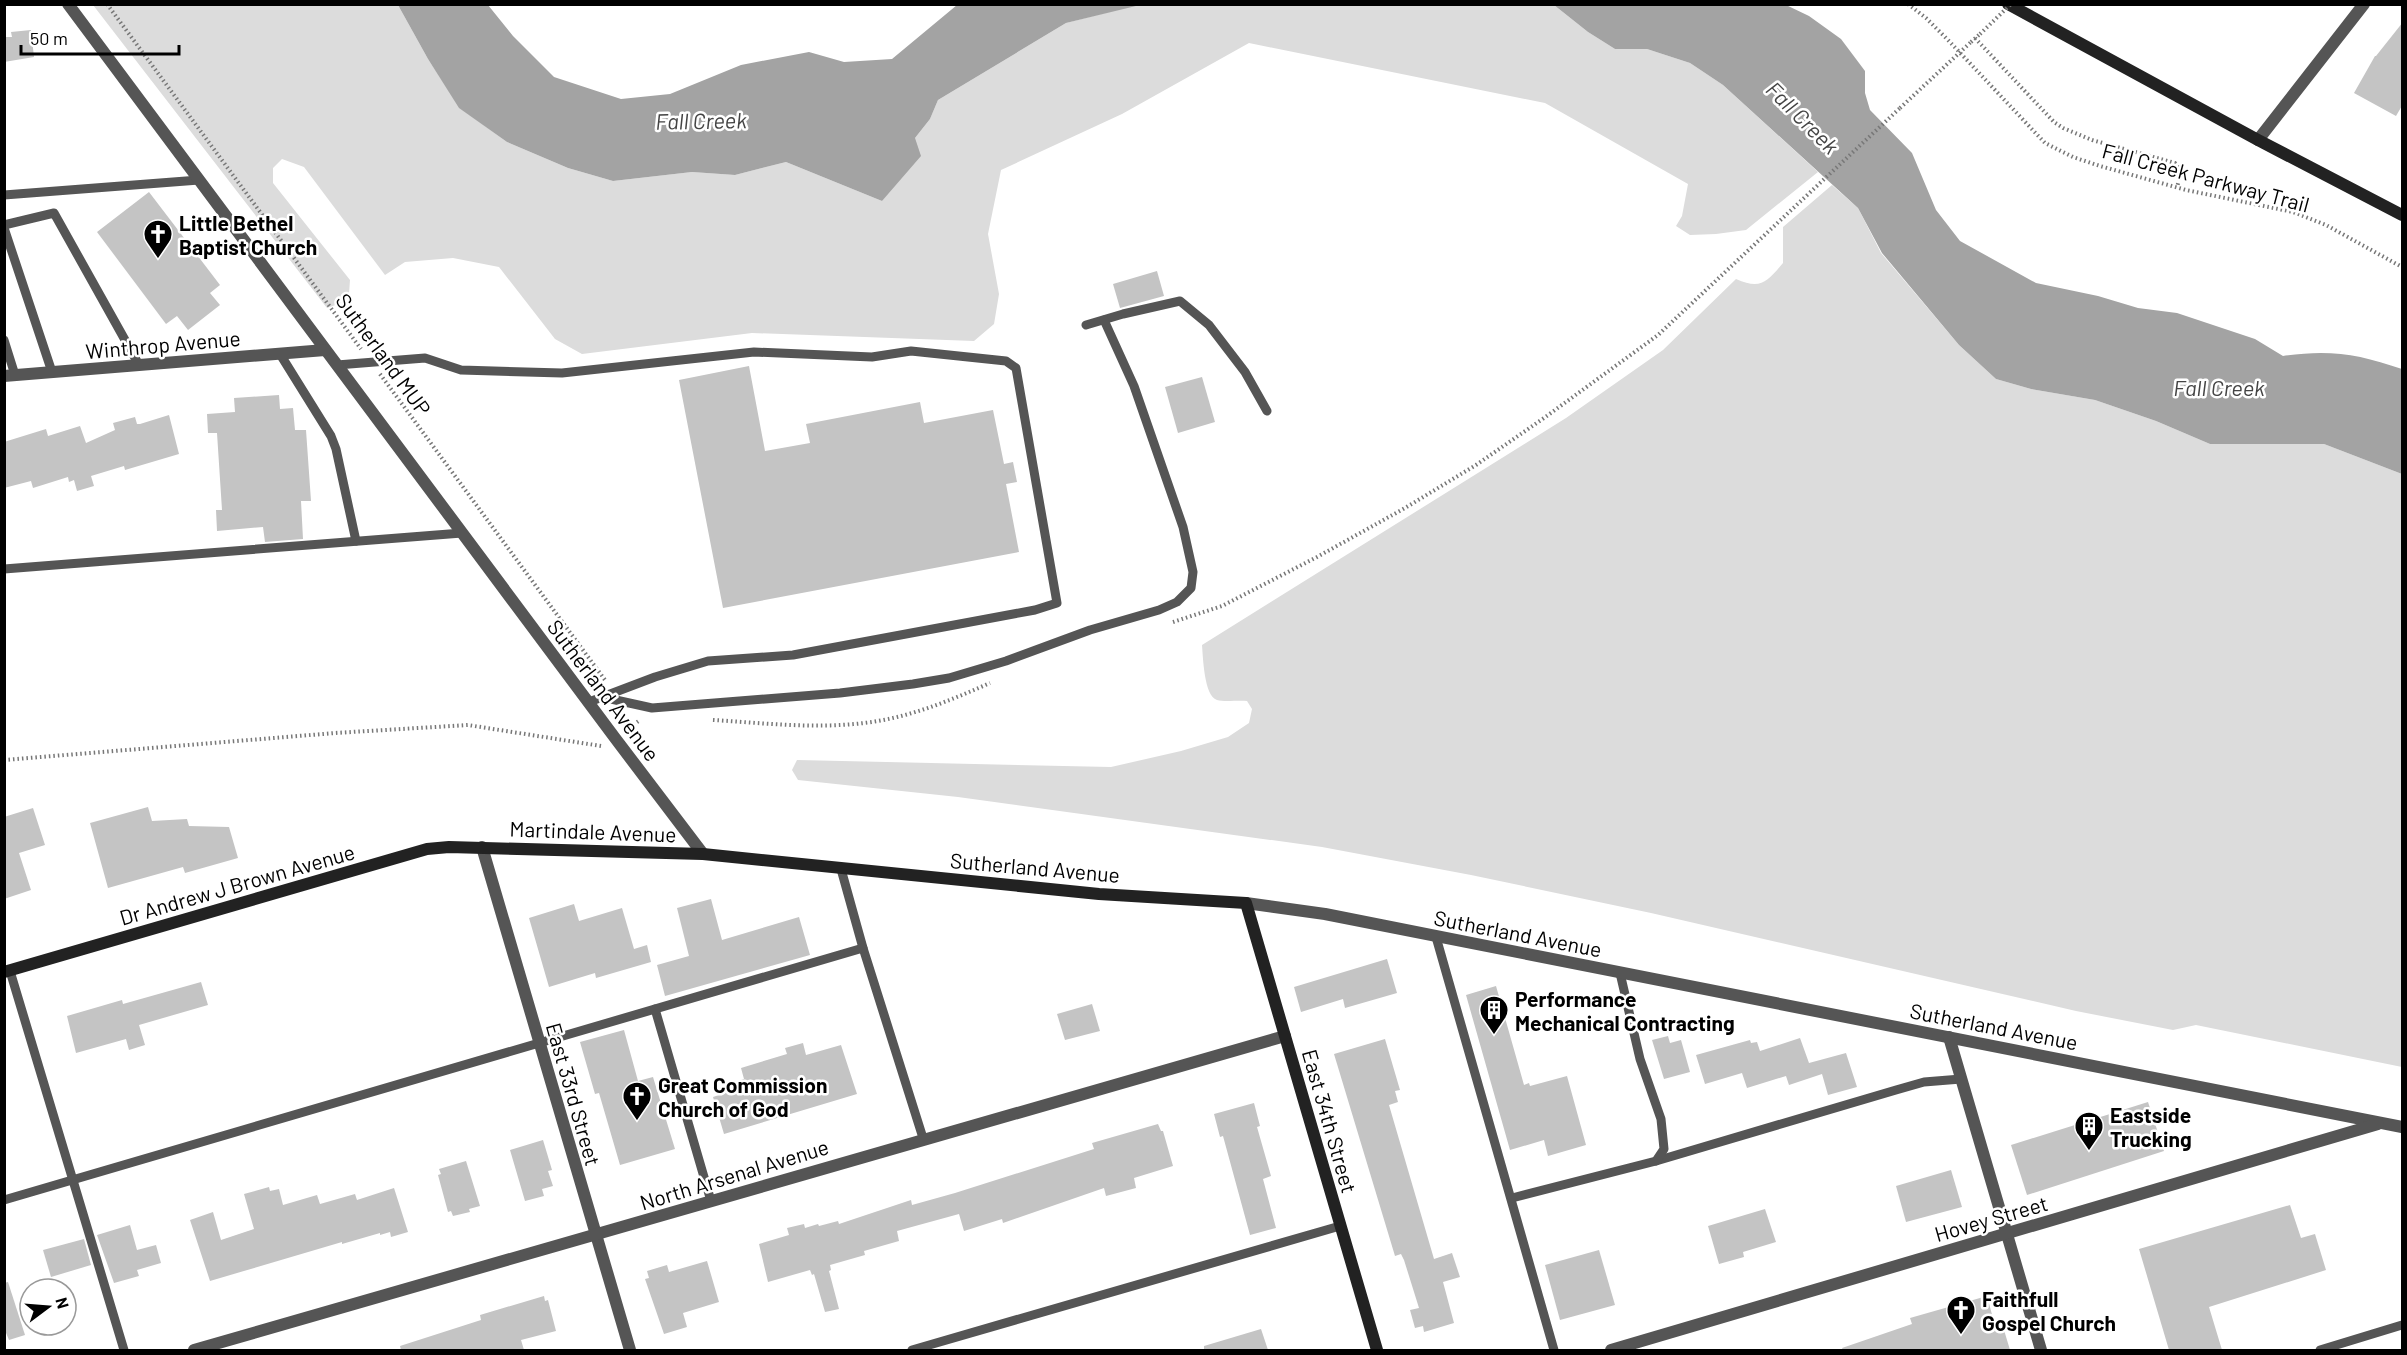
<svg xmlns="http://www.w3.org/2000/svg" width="2407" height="1355" font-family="Barlow,sans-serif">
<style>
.green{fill:#dcdcdc}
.water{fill:#a3a3a3}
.building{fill:#c4c4c4}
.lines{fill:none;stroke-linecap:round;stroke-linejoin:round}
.path{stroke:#777;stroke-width:4;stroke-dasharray:1.5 3;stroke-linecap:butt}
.lane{stroke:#555;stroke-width:9}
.street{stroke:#555;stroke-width:12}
.secondary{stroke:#222;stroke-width:12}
.path-bridge{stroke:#777;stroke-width:4;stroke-dasharray:1.5 3;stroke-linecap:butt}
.labels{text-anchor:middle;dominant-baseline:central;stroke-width:5;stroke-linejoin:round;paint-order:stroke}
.street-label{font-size:21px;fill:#000;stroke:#fff}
.poi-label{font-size:21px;font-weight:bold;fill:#000;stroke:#fff;text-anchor:start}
.water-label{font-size:22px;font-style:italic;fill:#444;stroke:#fff}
</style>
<rect width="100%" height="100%" fill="#fff"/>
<g class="green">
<polygon points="1140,4 1554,5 1588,32 1615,49 1647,49 1690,63 1723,85 1818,172 1746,230 1716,234 1690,235 1676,226 1682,216 1688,184 1545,103 1249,43 1122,114 1001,170 988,234 999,294 994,324 974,341 752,333 582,354 555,339 499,267 453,258 405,262 385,275 304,167 282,159 273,168 273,183 350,280 349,294 341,303 327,308 93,5 398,5 428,59 460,108 507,142 568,168 613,181 692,172 735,175 786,162 882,201 915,138 930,119 938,100 1066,23"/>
<path d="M1832 185 1858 208 1881 253 1959 345 1996 379 2031 389 2095 400 2156 421 2210 444H2324L2402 474V1067L2196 1025 2173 1030 2076 1011 1651 913 1471 875 1322 847 958 797 798 780 792 770 797 760 1111 767 1181 751 1228 737 1249 723 1252 709 1247 701C1239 700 1224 702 1217 700 1204 696 1203 657 1202 645L1566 418 1663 350 1736 279C1761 290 1767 282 1783 263V227Z"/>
</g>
<g class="water">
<path d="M1784 4 1809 16 1841 39 1865 71V93L1870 110 1912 153 1936 210 1960 241 2036 283 2098 296 2138 308 2177 313 2255 339 2283 356C2329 349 2359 354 2402 369V474L2324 444H2210L2156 421 2095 400 2031 389 1996 379 1959 345 1882 253 1858 208 1723 85 1690 63 1647 49H1615L1588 32 1554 5Z"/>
<polygon points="398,5 488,5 513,36 554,77 621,99 670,94 741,65 809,52 844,62 892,59 957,5 1140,5 1066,23 938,100 930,119 915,138 921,156 882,201 786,162 735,175 692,172 613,181 568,168 507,142 459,108 428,59"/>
</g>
<g class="building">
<polygon points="2403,22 2403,104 2396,116 2354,93 2375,56 2376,56"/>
<polygon points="31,30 34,57 4,62 4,37 12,37 11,32"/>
<polygon points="149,192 220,285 210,293 220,305 188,330 177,316 166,324 97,232"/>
<polygon points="1157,271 1164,296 1120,308 1113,284"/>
<polygon points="749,366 765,451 810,443 806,424 920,402 924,423 993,410 1004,464 1013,462 1017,482 1006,484 1019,552 723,608 679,380"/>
<polygon points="1202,377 1215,422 1178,433 1165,387"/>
<polygon points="279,395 280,409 293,408 295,430 306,430 311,501 301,501 303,539 265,542 263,527 217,531 216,510 222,510 217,433 208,433 207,414 235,412 234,398"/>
<polygon points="169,415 179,454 125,470 124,466 91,476 94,486 77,491 74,480 69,482 68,477 33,488 31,481 4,488 4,442 46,429 48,436 80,426 86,443 115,430 113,423 135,417 137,424 140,424"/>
<polygon points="148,807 152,821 187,819 189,826 229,827 238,858 185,873 183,867 108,888 90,823"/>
<polygon points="33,808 45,845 19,853 31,890 4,899 4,817"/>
<polygon points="711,899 722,940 799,917 810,955 665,996 657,965 689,956 677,908"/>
<polygon points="574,904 579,921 622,908 634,949 647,945 651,962 596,978 595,973 549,987 529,918"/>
<polygon points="1387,959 1397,993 1345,1008 1343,999 1301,1012 1294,987"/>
<polygon points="201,982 208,1005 139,1025 145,1045 129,1050 126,1039 76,1053 67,1016 122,1000 123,1004"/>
<polygon points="1496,986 1524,1085 1529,1083 1530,1086 1567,1076 1586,1145 1548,1156 1544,1140 1510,1150 1466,995"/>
<polygon points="1092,1004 1100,1031 1065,1040 1057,1014"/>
<polygon points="624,1030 638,1081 653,1077 675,1149 620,1165 599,1093 595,1094 580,1042"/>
<polygon points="1668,1036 1670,1043 1681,1040 1690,1072 1664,1079 1652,1040"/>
<polygon points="1800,1038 1809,1063 1846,1053 1857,1087 1828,1095 1822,1074 1789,1085 1786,1076 1747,1088 1742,1073 1705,1084 1696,1055 1750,1040 1751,1043 1757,1042 1760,1051"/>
<polygon points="1385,1039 1400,1090 1395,1091 1398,1102 1389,1105 1434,1259 1452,1253 1460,1277 1443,1282 1454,1323 1424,1332 1423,1326 1415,1328 1410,1310 1419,1308 1404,1260 1401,1254 1395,1256 1334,1054"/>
<polygon points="803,1043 806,1055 841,1045 857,1094 724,1134 713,1097 743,1087 741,1080 744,1079 741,1068 787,1054 785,1048"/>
<polygon points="2148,1102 2164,1151 2027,1195 2011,1145"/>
<polygon points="1254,1103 1260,1126 1257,1127 1271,1176 1263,1179 1276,1228 1250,1235 1223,1136 1220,1137 1214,1114"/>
<polygon points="1158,1124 1161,1131 1163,1131 1173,1166 1134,1178 1136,1188 1106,1196 1104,1188 1003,1223 1002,1219 964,1231 959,1214 897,1231 899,1241 864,1251 865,1255 830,1265 831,1270 829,1271 839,1309 825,1312 814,1274 812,1275 810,1270 768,1282 759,1244 789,1235 787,1228 804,1224 805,1228 818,1224 819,1226 838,1221 839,1224 911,1200 912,1205 955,1193 1094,1149 1092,1143"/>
<polygon points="543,1140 552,1170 548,1171 553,1186 542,1189 544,1196 525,1201 510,1150"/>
<polygon points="466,1161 480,1206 469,1209 470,1212 453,1216 451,1211 448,1212 438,1175 441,1174 439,1169"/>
<polygon points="1951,1170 1962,1207 1906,1222 1896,1186"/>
<polygon points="269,1187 270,1191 279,1189 283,1205 317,1195 320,1204 355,1194 357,1200 394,1188 408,1232 391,1237 390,1232 380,1235 380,1233 342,1244 342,1242 210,1281 190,1220 213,1212 221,1240 254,1229 244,1194"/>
<polygon points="2290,1205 2301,1238 2315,1234 2326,1270 2209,1307 2222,1350 2169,1350 2139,1249"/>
<polygon points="1765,1209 1776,1242 1743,1252 1744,1257 1719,1264 1708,1226"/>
<polygon points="130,1225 137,1250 156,1245 161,1263 137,1270 139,1276 114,1283 97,1235"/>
<polygon points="84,1239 91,1265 51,1277 43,1250"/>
<polygon points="1599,1250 1615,1305 1560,1320 1545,1265"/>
<polygon points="707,1261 719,1302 683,1313 687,1327 664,1334 645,1279 649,1278 647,1271 667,1265 669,1272"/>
<polygon points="8,1282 25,1335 9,1340 4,1328 4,1283"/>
<polygon points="544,1296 545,1301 548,1300 556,1331 521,1340 524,1350 401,1350 400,1346 481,1320 480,1315"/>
<polygon points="1987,1296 1994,1322 2001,1320 2010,1350 1843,1350 1842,1348 1912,1324 1910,1318"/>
<polygon points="1261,1329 1268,1350 1204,1350 1204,1346"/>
</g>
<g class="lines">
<g class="path">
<polyline points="107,4 361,349"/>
<polyline points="1908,4 1926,18 1948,40 2045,143 2073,157 2100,166 2186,190 2293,212 2326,225 2402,267"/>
<path d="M1975 38 2054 122 2063 128 2092 140 2175 163C2182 171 2180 177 2177 187"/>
<polyline points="1971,42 1980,34"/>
<polyline points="380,374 605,680"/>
<polyline points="1173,622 1222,606 1317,557 1405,508 1476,465 1544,418 1658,335 1900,108"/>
<path d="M713 720C763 723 814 729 864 723 908 718 949 701 990 683"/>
<polyline points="626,730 640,720"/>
<polyline points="4,760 335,733 468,725 601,746"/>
</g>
<g class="lane">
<polyline points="4,195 199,180"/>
<polyline points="4,225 54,213 139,365"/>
<polyline points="4,228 52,372"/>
<polyline points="1086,325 1123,314 1180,301 1209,325 1245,372 1267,411"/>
<polyline points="4,340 15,375"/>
<polyline points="280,354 331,436 336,449 356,541"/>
<polyline points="337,365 425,358 461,370 562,373 754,352 872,357 911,351 1006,361 1016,368 1057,603 1035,610 793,655 708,661 655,677 589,702"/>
<polyline points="4,569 462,533"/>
<polyline points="602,697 652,708 840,693 913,684 949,678 1006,661 1090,630 1159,610 1177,602 1191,588 1193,572 1183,527 1134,386 1104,320"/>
<polyline points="841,869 863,948 923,1138"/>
<polyline points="1436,937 1554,1350"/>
<polyline points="10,971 124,1350"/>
<polyline points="655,1009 711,1201"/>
<polyline points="1656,1161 1896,1090 1924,1082 1961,1079"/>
<polyline points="1512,1198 1656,1161 1664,1149 1661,1119 1640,1059 1620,973"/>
<polyline points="4,1200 863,948"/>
<polyline points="912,1350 1340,1226"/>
<polyline points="2320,1350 2402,1325"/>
</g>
<g class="street">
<polyline points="68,4 615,738 703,854"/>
<polyline points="2258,140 2364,4"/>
<polyline points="4,376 325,350"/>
<polyline points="482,847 630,1350"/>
<polyline points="1246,903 1325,914 2402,1127"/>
<polyline points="1949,1037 2041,1350"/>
<path d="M194 1350C558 1246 921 1139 1285 1036"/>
<polyline points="1611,1350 2378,1124"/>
</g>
<g class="secondary">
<polyline points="2008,4 2258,140 2402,215"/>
<polyline points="4,972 427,849 449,847 703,854 1099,894 1246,903 1377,1350"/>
</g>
<g class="path-bridge">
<polyline points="1980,34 2011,4"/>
<polyline points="1900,108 1971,42"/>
</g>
</g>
<defs>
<g id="church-pin" transform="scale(1.5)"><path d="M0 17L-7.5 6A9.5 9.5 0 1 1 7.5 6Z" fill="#000" stroke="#fff"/><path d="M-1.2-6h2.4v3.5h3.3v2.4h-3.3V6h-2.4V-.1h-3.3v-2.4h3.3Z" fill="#fff"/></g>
<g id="building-pin" transform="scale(1.5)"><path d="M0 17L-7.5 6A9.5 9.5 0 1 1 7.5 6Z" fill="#000" stroke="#fff"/><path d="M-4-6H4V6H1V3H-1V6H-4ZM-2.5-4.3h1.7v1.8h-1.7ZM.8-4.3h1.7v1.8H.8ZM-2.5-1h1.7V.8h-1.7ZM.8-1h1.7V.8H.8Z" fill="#fff"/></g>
</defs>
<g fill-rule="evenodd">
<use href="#church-pin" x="158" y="234"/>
<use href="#building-pin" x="1494" y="1010"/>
<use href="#church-pin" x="637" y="1096"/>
<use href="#building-pin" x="2089" y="1126"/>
<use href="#church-pin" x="1961" y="1310"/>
</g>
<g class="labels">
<g class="street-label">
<text transform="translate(2206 177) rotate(15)">Fall Creek Parkway Trail</text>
<text transform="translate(163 344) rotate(-5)">Winthrop Avenue</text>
<text transform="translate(384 354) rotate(54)">Sutherland MUP</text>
<text transform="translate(604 690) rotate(53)">Sutherland Avenue</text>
<text transform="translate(593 831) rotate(2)">Martindale Avenue</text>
<text transform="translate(1035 867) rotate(5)">Sutherland Avenue</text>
<text transform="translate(237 884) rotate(-16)">Dr Andrew J Brown Avenue</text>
<text transform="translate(1518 933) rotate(11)">Sutherland Avenue</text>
<text transform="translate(1994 1026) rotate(11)">Sutherland Avenue</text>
<text transform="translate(574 1094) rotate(74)">East 33rd Street</text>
<text transform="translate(1330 1121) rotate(74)">East 34th Street</text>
<text transform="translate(734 1174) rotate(-17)">North Arsenal Avenue</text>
<text transform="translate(1991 1218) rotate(-16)">Hovey Street</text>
</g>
<g class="poi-label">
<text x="179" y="222">Little Bethel<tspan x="179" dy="24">Baptist Church</tspan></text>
<text x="1515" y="998">Performance<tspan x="1515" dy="24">Mechanical Contracting</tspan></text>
<text x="658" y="1084">Great Commission<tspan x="658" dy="24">Church of God</tspan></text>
<text x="2110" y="1114">Eastside<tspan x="2110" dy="24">Trucking</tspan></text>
<text x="1982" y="1298">Faithfull<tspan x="1982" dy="24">Gospel Church</tspan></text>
</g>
<g class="water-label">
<text transform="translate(1803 117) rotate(45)">Fall Creek</text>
<text transform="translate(701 120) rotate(-1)">Fall Creek</text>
<text x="2219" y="387">Fall Creek</text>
</g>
</g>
<rect width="2407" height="1355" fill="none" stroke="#000000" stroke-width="12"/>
<g transform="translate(48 1307) rotate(74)"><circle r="28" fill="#ffffff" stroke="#999999" stroke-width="1.5"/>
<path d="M0-4.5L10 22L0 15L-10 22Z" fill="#000000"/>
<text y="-9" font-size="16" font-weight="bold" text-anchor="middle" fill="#000000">N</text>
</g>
<path d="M21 45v9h158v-9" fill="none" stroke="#000000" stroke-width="3"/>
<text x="30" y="45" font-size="18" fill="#000000" stroke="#ffffff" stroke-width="4.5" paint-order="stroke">50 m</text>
</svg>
